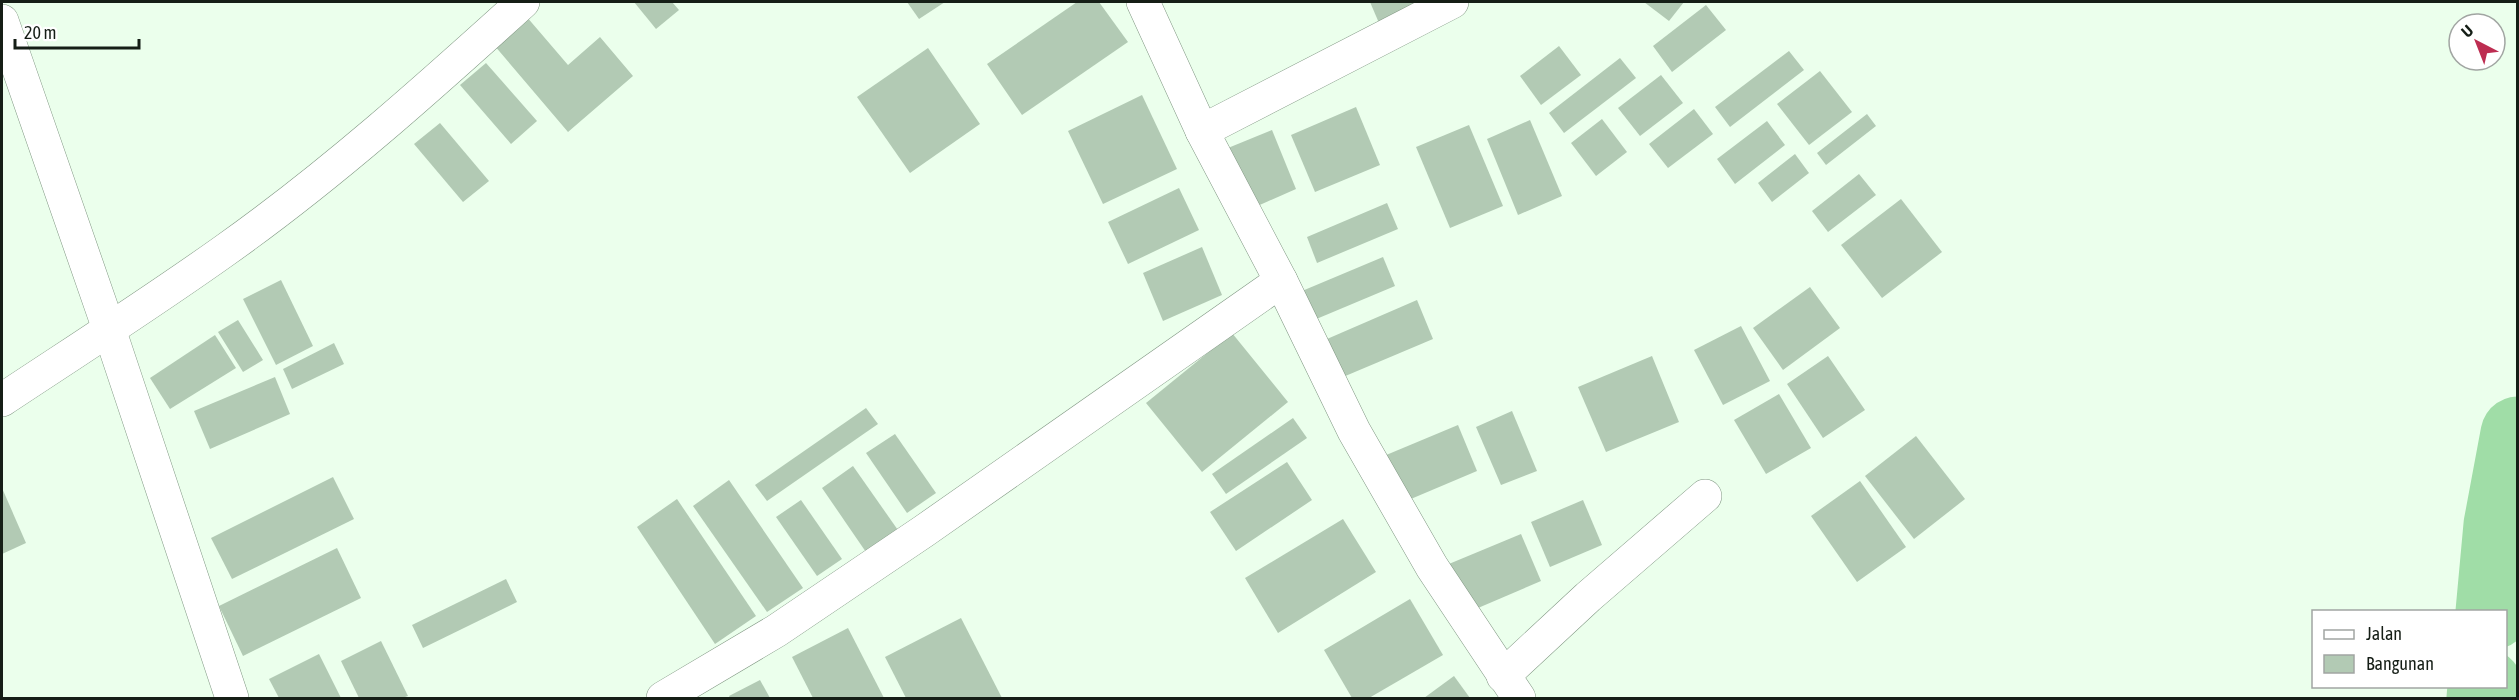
<svg xmlns="http://www.w3.org/2000/svg" width="2519" height="700" font-family="'Asap Condensed',sans-serif">
<style>
.lines{fill:none;stroke-linecap:round;stroke-linejoin:round}
.river{stroke:#a0dda7;stroke-width:75}
.building{fill:#b2cab4}
.street-casing{stroke:#809783;stroke-width:34}
.street{stroke:#fff;stroke-width:33}
</style>
<rect width="100%" height="100%" fill="#ebffec"/>
<g class="lines">
<g class="river">
<polyline points="2493,612 2501,525 2518,434"/>
<polyline points="2484,698 2485,686"/>
</g>
</g>
<g class="building">
<polygon points="634,2 672,2 679,10 656,29"/>
<polygon points="907,2 945,2 919,19"/>
<polygon points="1077,2 1099,2 1128,42 1022,115 987,64"/>
<polygon points="1370,2 1429,2 1379,23"/>
<polygon points="1644,2 1684,2 1669,21"/>
<polygon points="1706,5 1726,30 1672,72 1653,46"/>
<polygon points="526,16 568,65 600,37 633,76 568,132 494,45"/>
<polygon points="1559,46 1581,75 1541,105 1520,76"/>
<polygon points="928,48 980,124 910,173 857,97"/>
<polygon points="1789,51 1804,70 1730,127 1715,107"/>
<polygon points="1620,58 1636,78 1564,133 1549,113"/>
<polygon points="486,63 537,121 511,144 460,85"/>
<polygon points="1820,71 1852,112 1809,145 1777,104"/>
<polygon points="1661,75 1683,103 1640,136 1618,108"/>
<polygon points="1142,95 1177,169 1103,204 1068,131"/>
<polygon points="1356,107 1380,165 1315,192 1291,135"/>
<polygon points="1694,109 1713,134 1668,168 1649,144"/>
<polygon points="1867,114 1876,126 1826,165 1817,153"/>
<polygon points="1602,119 1627,152 1596,176 1571,143"/>
<polygon points="1530,120 1562,196 1518,215 1487,139"/>
<polygon points="1767,121 1785,145 1735,184 1717,159"/>
<polygon points="440,123 489,181 463,202 414,144"/>
<polygon points="1469,125 1503,206 1450,228 1416,147"/>
<polygon points="1272,130 1296,189 1253,208 1228,148"/>
<polygon points="1795,154 1809,173 1772,202 1758,183"/>
<polygon points="1859,174 1876,195 1828,232 1812,211"/>
<polygon points="1179,188 1199,230 1128,264 1108,222"/>
<polygon points="1901,199 1942,252 1882,298 1841,245"/>
<polygon points="1387,203 1398,229 1317,263 1307,237"/>
<polygon points="1202,247 1222,295 1163,321 1143,273"/>
<polygon points="1383,257 1395,286 1314,320 1302,291"/>
<polygon points="281,280 313,346 276,365 243,299"/>
<polygon points="1810,287 1840,328 1783,370 1753,328"/>
<polygon points="1417,300 1433,339 1343,377 1327,339"/>
<polygon points="238,320 263,360 243,372 218,332"/>
<polygon points="1741,326 1770,381 1723,405 1694,350"/>
<polygon points="1232,333 1288,402 1202,472 1146,403"/>
<polygon points="215,335 236,368 170,409 150,378"/>
<polygon points="334,343 344,364 292,389 283,369"/>
<polygon points="1652,356 1679,422 1606,452 1578,387"/>
<polygon points="1828,356 1865,410 1823,438 1787,384"/>
<polygon points="275,377 290,414 210,449 194,411"/>
<polygon points="1779,394 1811,448 1766,474 1734,420"/>
<polygon points="866,408 878,424 767,501 755,485"/>
<polygon points="1512,411 1537,471 1501,485 1476,427"/>
<polygon points="1293,418 1307,438 1226,494 1212,474"/>
<polygon points="1458,425 1477,471 1399,504 1379,458"/>
<polygon points="895,434 936,493 907,513 866,453"/>
<polygon points="1916,436 1965,499 1914,539 1865,476"/>
<polygon points="1287,462 1312,500 1236,551 1210,512"/>
<polygon points="853,466 900,533 868,555 822,488"/>
<polygon points="333,477 354,519 232,579 211,538"/>
<polygon points="729,480 803,588 767,612 693,506"/>
<polygon points="1860,481 1906,547 1857,582 1811,516"/>
<polygon points="2,488 26,543 2,554"/>
<polygon points="677,499 756,616 715,644 637,527"/>
<polygon points="801,500 842,559 817,576 776,517"/>
<polygon points="1583,500 1602,545 1550,567 1531,522"/>
<polygon points="1343,519 1376,572 1278,633 1245,578"/>
<polygon points="1521,534 1541,581 1464,614 1444,566"/>
<polygon points="337,548 361,598 243,656 219,606"/>
<polygon points="506,579 517,602 423,648 412,625"/>
<polygon points="1410,599 1443,655 1369,698 1352,698 1324,650"/>
<polygon points="961,618 1002,698 906,698 885,657"/>
<polygon points="848,628 884,698 813,698 792,657"/>
<polygon points="381,641 408,696 402,698 359,698 341,661"/>
<polygon points="319,654 341,698 279,698 269,679"/>
<polygon points="1454,676 1470,698 1424,698"/>
<polygon points="760,680 770,698 730,698 729,696"/>
</g>
<g class="lines">
<g class="street-casing">
<g id="street">
<polyline points="1143,2 1202,131 1281,281 1354,431 1432,567 1519,698"/>
<polyline points="2,21 109,329 232,698"/>
<polyline points="1202,131 1452,2"/>
<path d="M2 400C76 351 151 303 224 251 330 176 427 89 523 2"/>
<polyline points="1503,676 1588,597 1705,496"/>
<polyline points="663,698 776,631 924,531 1281,281"/>
</g>
</g>
<use href="#street" class="street"/>
</g>
<rect width="2519" height="700" fill="none" stroke="#151e16" stroke-width="6"/>
<rect x="2312" y="610" width="195" height="78" fill="#ffffff" stroke="#a1a5a2" stroke-width="1.5"/>
<rect x="2324" y="630" width="30" height="9" fill="#ffffff" stroke="#a1a5a2" stroke-width="1.5"/>
<text x="2366" y="640" font-size="18" fill="#151e16">Jalan</text>
<rect x="2324" y="655" width="30" height="18" fill="#b2cab4" stroke="#a1a5a2" stroke-width="1.5"/>
<text x="2366" y="670" font-size="18" fill="#151e16">Bangunan</text>
<g transform="translate(2477 42) rotate(318)"><circle r="28" fill="#ffffff" stroke="#a1a5a2" stroke-width="1.5"/>
<path d="M0-4.5L10 22L0 15L-10 22Z" fill="#bd2d51"/>
<text y="-9" font-size="16" font-weight="bold" text-anchor="middle" fill="#151e16">U</text>
</g>
<path d="M15 39v9h124v-9" fill="none" stroke="#151e16" stroke-width="3"/>
<text x="24" y="39" font-size="18" fill="#151e16" stroke="#ffffff" stroke-width="4.5" paint-order="stroke">20 m</text>
</svg>
